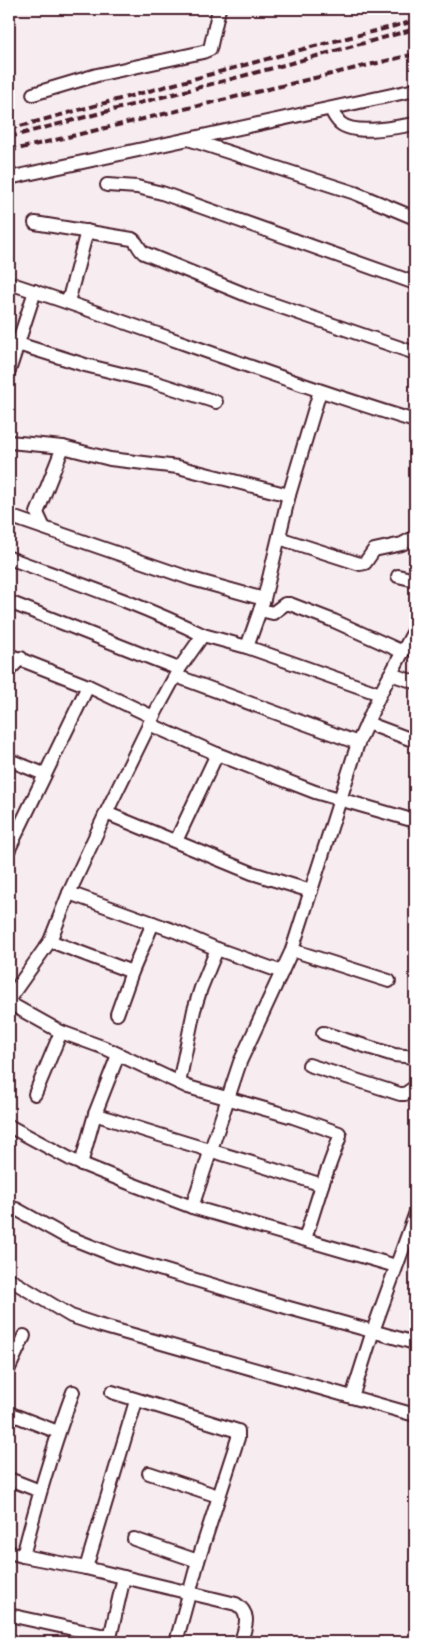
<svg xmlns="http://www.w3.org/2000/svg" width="424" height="1651" font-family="'Shantell Sans',sans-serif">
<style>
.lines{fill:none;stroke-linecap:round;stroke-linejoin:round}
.street-casing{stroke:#4a1f2b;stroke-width:16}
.street{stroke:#fff;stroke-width:12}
.rail{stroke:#4a1f2b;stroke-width:4;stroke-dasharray:8 4;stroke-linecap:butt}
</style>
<rect width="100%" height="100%" fill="#f7ecf0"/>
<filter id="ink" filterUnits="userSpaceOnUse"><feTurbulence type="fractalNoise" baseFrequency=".02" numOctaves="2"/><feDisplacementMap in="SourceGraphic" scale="10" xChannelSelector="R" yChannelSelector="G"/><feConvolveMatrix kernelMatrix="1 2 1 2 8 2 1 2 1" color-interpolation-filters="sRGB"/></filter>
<g filter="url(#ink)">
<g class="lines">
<g class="street-casing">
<g id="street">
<polyline points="33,94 97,75 203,52 210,49 219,9"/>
<path d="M331 109C333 114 336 119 340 123 355 136 397 127 415 124"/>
<polyline points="191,140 355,193 415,218"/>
<polyline points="9,178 415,90"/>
<polyline points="107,185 137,187 162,193 415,283"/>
<path d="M35 223 132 239C138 242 138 249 144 253L249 296 415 353"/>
<path d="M9 283C145 327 278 380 415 421"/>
<polyline points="68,302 87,231"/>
<polyline points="18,344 85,365 154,382 216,402"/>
<polyline points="9,371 35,291"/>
<polyline points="9,442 63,447 110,459 178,467 289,495"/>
<polyline points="9,516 192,579 264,599"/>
<polyline points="44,528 37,513 63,447"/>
<polyline points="279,538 360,564 365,563 374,550 402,544 415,537"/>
<path d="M9 558C74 582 140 604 203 635"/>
<polyline points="398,576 415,580"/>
<polyline points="9,602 179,669 153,717 106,813 69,893 50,941 9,999"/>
<polyline points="260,610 273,613 285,604 290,604 334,621 403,652"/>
<polyline points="247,647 264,599 289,495 320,391"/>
<polyline points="9,655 88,686 153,717"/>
<polyline points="179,669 203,635 247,647 380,694"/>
<polyline points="9,670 21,658"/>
<polyline points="390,674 415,682"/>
<polyline points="176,676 358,743"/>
<polyline points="367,723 415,741"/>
<polyline points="149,724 217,754 315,792 415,821"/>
<polyline points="9,760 44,774"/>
<polyline points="106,813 252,873 311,891"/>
<polyline points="176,841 217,754"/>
<polyline points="9,849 88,686"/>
<polyline points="69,893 175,931 217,949 282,972"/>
<polyline points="50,941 132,972"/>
<polyline points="292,950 389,981"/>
<polyline points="9,1003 61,1032 105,1048 188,1087 293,1117 339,1133 340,1135 339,1139 322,1185 305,1239"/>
<polyline points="117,1014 132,972 153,923"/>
<polyline points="323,1033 394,1055 415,1057"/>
<polyline points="309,1065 400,1094 405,1094 415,1087"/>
<polyline points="179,1083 194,1010 201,988 217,949"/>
<polyline points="35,1094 61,1032"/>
<path d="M95 1114C170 1140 247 1160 322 1185"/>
<polyline points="9,1126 72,1160 129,1183 192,1207 396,1266"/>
<polyline points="81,1164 95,1114 118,1055"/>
<polyline points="192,1207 240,1062 292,950 358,743 380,694 415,629"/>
<polyline points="16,1209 63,1235 116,1256 289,1308 415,1343"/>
<polyline points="9,1279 71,1316 98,1325 415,1415"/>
<polyline points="9,1368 24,1336"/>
<polyline points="112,1392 238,1431 238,1438 198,1561 176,1642"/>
<polyline points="352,1397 373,1331 415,1215"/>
<polyline points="11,1414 58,1432"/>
<polyline points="149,1473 218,1496"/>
<polyline points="9,1479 40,1491"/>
<polyline points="134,1539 198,1561"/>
<path d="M9 1552 23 1556 86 1568 236 1604C252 1614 245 1627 241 1642"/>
<path d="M23 1556C37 1501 53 1446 73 1392"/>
<polyline points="86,1568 136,1401"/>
<polyline points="9,1615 110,1637"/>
<polyline points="109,1642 124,1577"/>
</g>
</g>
<use href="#street" class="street"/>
<g class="rail">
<polyline points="9,129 311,47 415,21"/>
<polyline points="9,137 273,68 415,29"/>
<polyline points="9,151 415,54"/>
</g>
</g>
</g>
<rect width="424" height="1651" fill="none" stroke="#fff" stroke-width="30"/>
<rect x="15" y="15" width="394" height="1621" fill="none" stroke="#4a1f2b" stroke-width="2" filter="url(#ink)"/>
</svg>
